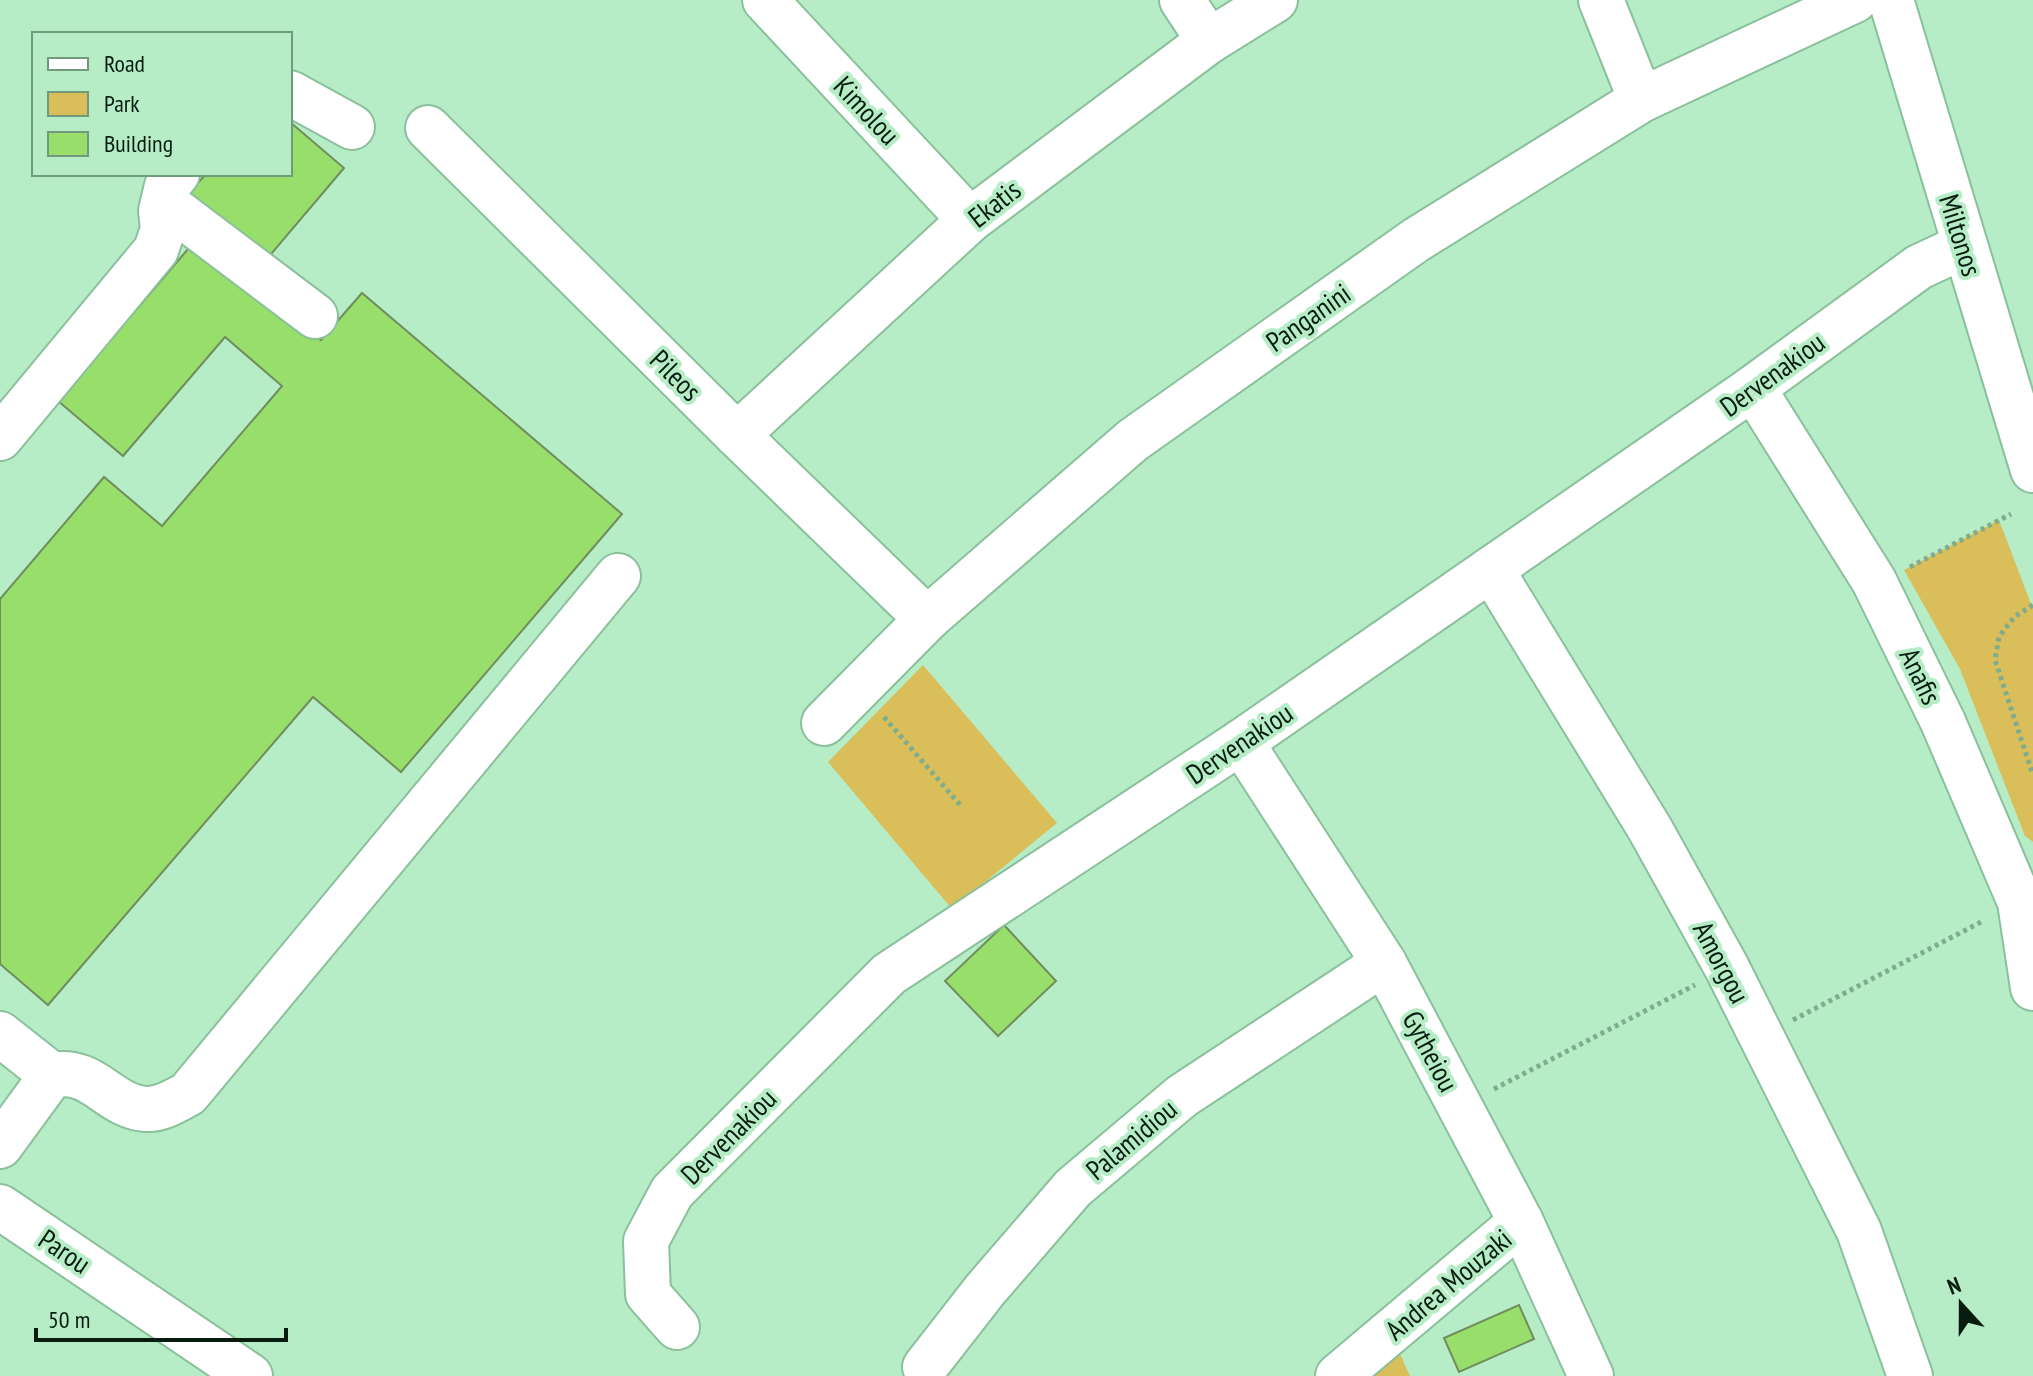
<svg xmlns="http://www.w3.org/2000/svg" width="2033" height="1376" font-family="'PT Sans Narrow',sans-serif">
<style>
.green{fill:#d9be59}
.building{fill:#98de6b;stroke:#708d5e;stroke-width:2}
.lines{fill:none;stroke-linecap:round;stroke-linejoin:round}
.minor-casing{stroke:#8ac09b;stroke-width:48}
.path{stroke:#80ac8e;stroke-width:5;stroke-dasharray:4 4;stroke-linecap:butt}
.minor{stroke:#fff;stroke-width:44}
.labels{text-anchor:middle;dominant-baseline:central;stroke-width:8;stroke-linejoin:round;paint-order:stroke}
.street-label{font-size:28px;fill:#081d10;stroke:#b6edc7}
</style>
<rect width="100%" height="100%" fill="#b6edc7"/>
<g class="green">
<polygon points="1999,520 2033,609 2033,842 2025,836 1960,669 1904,570"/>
<polygon points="923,665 1057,823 952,909 828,762"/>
<polygon points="1394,1341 1410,1376 1356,1376"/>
</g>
<g class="building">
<polygon points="290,122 344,168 266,260 188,194 206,174 290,174"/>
<polygon points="200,235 321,340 362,293 622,514 401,772 313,697 48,1005 0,964 0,599 104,477 162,526 282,386 225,337 123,456 58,401"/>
<polygon points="1004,925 1056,981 998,1036 945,981"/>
<polygon points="1519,1305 1534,1339 1459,1372 1444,1338"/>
</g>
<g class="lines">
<g class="minor-casing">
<g id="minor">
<polyline points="765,0 970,220"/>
<polyline points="1182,0 1209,41"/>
<polyline points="1601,0 1641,100"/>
<polyline points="1891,0 2033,470"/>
<polyline points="290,93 352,127"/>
<polyline points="428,128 737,435 927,619"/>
<polyline points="164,202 315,316"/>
<polyline points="1753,388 1874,581 1943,722 2020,902 2033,988"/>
<polyline points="737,435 970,220 1209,41 1275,0"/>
<polyline points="0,438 156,250 163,229 161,211 167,186 177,174"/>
<polyline points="1491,569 1650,829 1727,968 1859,1231 1910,1376"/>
<polyline points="824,723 927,619 1133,440 1416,240 1641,100 1855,0"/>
<polyline points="1241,742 1384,963 1521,1222 1591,1376"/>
<polyline points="0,1034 52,1075"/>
<path d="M0 1146 52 1075C94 1067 109 1107 146 1109 161 1110 175 1101 188 1094L618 576"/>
<polyline points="0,1207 250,1376"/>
<polyline points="677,1327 648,1294 646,1241 672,1192 889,974 1241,742 1753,388 1919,267 1964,246"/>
<polyline points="925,1367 985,1290 1073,1188 1182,1096 1384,963"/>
<polyline points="1338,1376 1521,1222"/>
</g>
</g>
<g class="path">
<polyline points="1910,567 2011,514"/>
<polyline points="2033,605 2014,617 1999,637 1995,660 2033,775"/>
<polyline points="884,717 962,807"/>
<polyline points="1793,1020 1983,921"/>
<polyline points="1494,1089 1695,985"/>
</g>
<use href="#minor" class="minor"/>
</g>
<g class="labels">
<g class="street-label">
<text transform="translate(867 110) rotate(47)">Kimolou</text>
<text transform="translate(994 203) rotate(-38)">Ekatis</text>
<text transform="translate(1961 235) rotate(73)">Miltonos</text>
<text transform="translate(1308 317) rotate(-35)">Panganini</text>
<text transform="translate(1772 374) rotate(-36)">Dervenakiou</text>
<text transform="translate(676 375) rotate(45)">Pileos</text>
<text transform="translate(1921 676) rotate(64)">Anafis</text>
<text transform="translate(1239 743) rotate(-34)">Dervenakiou</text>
<text transform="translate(1722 962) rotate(62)">Amorgou</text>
<text transform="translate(1431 1051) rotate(62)">Gytheiou</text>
<text transform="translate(728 1136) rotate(-45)">Dervenakiou</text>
<text transform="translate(1131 1139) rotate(-40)">Palamidiou</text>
<text transform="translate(65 1251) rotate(34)">Parou</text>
<text transform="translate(1448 1284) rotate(-40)">Andrea Mouzaki</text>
</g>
</g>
<rect x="32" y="32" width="260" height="144" fill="#b6edc7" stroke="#709a7e" stroke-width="2"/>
<rect x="48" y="58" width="40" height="12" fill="#ffffff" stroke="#709a7e" stroke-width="2"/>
<text x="104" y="72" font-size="24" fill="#081d10">Road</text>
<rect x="48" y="92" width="40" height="24" fill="#d9be59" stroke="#709a7e" stroke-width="2"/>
<text x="104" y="112" font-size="24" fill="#081d10">Park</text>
<rect x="48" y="132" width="40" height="24" fill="#98de6b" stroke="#709a7e" stroke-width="2"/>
<text x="104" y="152" font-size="24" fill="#081d10">Building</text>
<g transform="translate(1961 1304) rotate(339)" stroke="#b6edc7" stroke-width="6" paint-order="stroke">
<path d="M0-6L14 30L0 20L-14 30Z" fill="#081d10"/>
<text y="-12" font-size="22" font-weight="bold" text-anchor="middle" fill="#081d10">N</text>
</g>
<path d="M36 1328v12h250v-12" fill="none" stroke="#081d10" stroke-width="4"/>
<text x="48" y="1328" font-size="24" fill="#081d10" stroke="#b6edc7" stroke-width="6" paint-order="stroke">50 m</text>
</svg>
